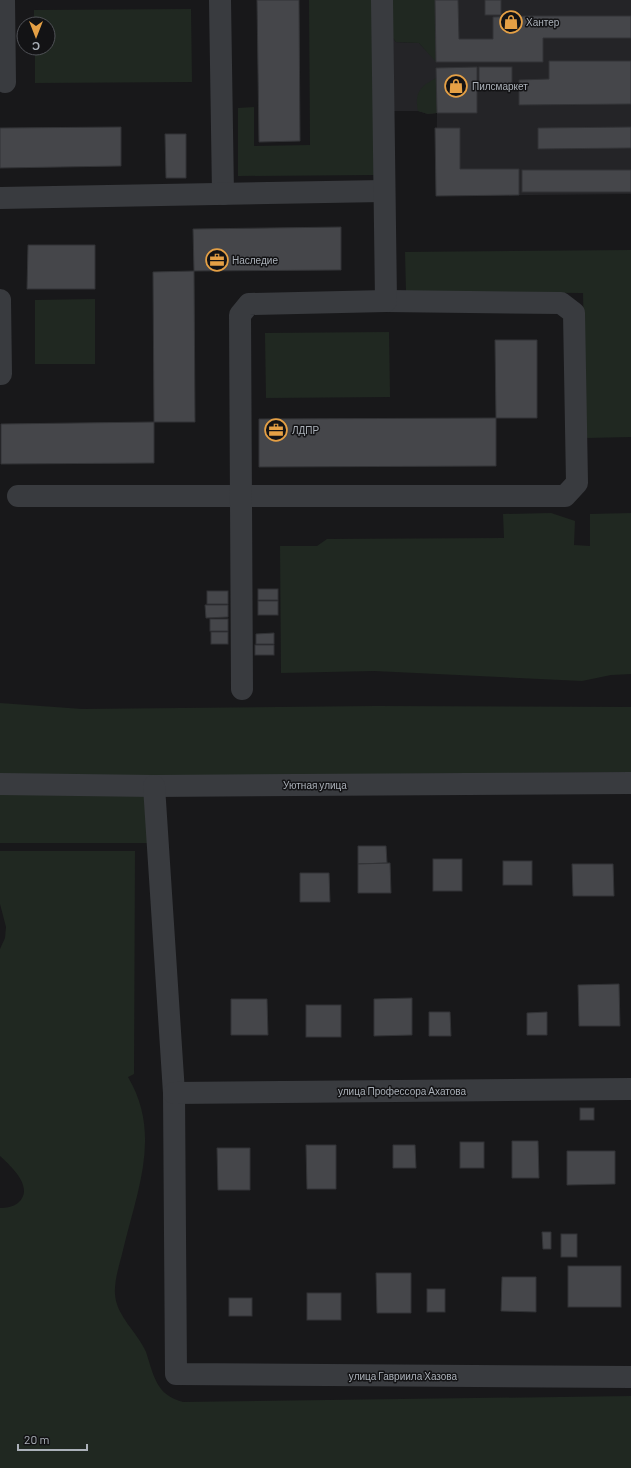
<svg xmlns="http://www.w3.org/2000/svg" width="631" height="1468" font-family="Barlow,sans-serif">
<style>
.built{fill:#242427}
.green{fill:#202821}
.building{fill:#45464a;stroke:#323336}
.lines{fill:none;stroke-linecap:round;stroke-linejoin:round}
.minor{stroke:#393b3f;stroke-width:22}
.labels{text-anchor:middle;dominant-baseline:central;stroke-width:3;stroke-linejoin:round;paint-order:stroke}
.poi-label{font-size:10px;fill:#abb1b9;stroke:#131315;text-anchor:start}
.street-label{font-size:10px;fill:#abb1b9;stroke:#131315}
</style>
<rect width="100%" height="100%" fill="#18181a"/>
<polygon class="built" points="435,0 631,0 631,194 436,196 437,113 428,114 418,111 394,111 393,38 396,42 419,43 436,61"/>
<g class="green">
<polygon points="309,0 372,0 374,175 238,176 238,108 254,107 254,146 310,145"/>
<polygon points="393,0 435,0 436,62 419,43 396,42 393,38"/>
<polygon points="191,9 192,82 35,83 35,48 48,48 48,24 34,24 34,10"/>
<path d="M436 78 437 113 428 114 418 111C414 92 421 86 436 78Z"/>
<polygon points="631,250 631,437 586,438 583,293 406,292 405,252"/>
<polygon points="95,299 95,364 35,364 35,300"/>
<polygon points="389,332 390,397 266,398 265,333"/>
<polygon points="551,513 575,521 574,545 590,546 590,514 631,513 631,674 611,675 582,681 374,671 281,673 280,546 317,546 327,539 504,538 503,514"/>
<polygon points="0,703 82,709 375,706 631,707 631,772 155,776 0,775"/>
<polygon points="0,792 145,795 148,843 0,843"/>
<path d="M0 851H135L134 1074 128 1077C162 1134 137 1191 123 1250 120 1263 114 1280 115 1294 116 1316 138 1333 146 1352 154 1376 156 1395 183 1402L631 1396V1468H0V1208C6 1208 13 1207 18 1203 35 1188 12 1167 0 1156V949L5 938 6 927 0 904Z"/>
</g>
<g class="building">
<polygon points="257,0 299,0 300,141 259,142"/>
<polygon points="435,0 458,0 459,39 493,39 493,17 527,16 631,16 631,38 543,38 543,62 436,62"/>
<rect x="485" y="0" width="16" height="15"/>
<polygon points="549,61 631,61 631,104 519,105 519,80 549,79"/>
<polygon points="477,67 477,113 437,113 436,68"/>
<rect x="479" y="67" width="33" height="21"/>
<polygon points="121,127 121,166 0,168 0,128"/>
<polygon points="631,127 631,148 538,149 538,128"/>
<polygon points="435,128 460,128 460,169 519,169 519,195 436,196"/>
<polygon points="165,134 186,134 186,178 166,178"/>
<rect x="522" y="170" width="109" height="22"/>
<polygon points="341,227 341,270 194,271 193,229"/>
<polygon points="28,245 95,245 95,289 27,289"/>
<polygon points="194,271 195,422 154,422 153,272"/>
<polygon points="495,340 537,340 537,418 496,418"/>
<polygon points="496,418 496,466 259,467 259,419"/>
<polygon points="154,422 154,463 1,464 1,424"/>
<rect x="258" y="589" width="20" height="11"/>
<rect x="207" y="591" width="21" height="13"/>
<rect x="258" y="601" width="20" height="14"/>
<polygon points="205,605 228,605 228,617 206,618"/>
<rect x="210" y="619" width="18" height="12"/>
<rect x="211" y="632" width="17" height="12"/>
<polygon points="274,633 274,644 256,644 256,634"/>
<rect x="255" y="645" width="19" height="10"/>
<polygon points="358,846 386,846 387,863 358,864"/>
<rect x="433" y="859" width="29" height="32"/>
<rect x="503" y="861" width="29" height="24"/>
<polygon points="390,863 391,893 358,893 358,864"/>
<polygon points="572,864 613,864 614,896 573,896"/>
<polygon points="300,873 329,873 330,902 300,902"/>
<polygon points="619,984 620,1026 579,1026 578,985"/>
<polygon points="412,998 412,1035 374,1036 374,999"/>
<polygon points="231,999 267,999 268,1035 231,1035"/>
<rect x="306" y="1005" width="35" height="32"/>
<polygon points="429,1012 450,1012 451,1036 429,1036"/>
<polygon points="547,1012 547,1035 527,1035 527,1013"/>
<rect x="580" y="1108" width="14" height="12"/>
<polygon points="512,1141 538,1141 539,1178 512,1178"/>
<rect x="460" y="1142" width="24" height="26"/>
<polygon points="306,1145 336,1145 336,1189 307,1189"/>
<polygon points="393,1145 415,1145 416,1168 393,1168"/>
<polygon points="217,1148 250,1148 250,1190 218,1190"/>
<polygon points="567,1151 615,1151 615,1184 567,1185"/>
<polygon points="542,1232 551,1232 551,1249 543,1249"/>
<rect x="561" y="1234" width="16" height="23"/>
<rect x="568" y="1266" width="53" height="41"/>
<polygon points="376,1273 411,1273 411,1313 377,1313"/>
<polygon points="502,1277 536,1277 536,1312 501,1311"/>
<rect x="427" y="1289" width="18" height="23"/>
<rect x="307" y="1293" width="34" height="27"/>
<rect x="229" y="1298" width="23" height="18"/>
</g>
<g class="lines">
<g class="minor">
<polyline points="4,0 5,82"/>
<polyline points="220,0 223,194"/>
<polyline points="0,198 383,191"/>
<polyline points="0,300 1,374"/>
<polyline points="18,496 565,496 577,483 574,313 561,303 386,301"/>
<polyline points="242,689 240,315 249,304 386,301 382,0"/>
<polyline points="0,784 154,786 631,783"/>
<polyline points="154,786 174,1093 176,1374 631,1377"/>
<polyline points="174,1093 631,1089"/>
</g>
</g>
<defs>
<g id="shop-ring" transform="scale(1.15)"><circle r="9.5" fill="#131315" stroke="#e5a045" stroke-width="1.5"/><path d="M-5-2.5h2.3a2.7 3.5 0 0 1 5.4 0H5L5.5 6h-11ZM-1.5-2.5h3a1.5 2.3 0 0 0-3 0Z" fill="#e5a045"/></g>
<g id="office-ring" transform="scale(1.15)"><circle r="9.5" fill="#131315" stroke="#e5a045" stroke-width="1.5"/><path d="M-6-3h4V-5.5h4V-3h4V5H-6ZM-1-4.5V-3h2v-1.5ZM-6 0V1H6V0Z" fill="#e5a045"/></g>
</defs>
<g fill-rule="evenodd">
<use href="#shop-ring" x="511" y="22"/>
<use href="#shop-ring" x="456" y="86"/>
<use href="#office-ring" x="217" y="260"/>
<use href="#office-ring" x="276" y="430"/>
</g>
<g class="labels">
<g class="poi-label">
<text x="526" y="22">Хантер</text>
<text x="472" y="86">Пилсмаркет</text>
<text x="232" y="260">Наследие</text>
<text x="292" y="430">ЛДПР</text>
</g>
<g class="street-label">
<text x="315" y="785">Уютная улица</text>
<text x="402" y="1091">улица Профессора Ахатова</text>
<text x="403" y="1376">улица Гавриила Хазова</text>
</g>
</g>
<g transform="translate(36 36) rotate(180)"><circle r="19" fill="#131315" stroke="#505257"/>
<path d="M0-3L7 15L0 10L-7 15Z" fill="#e5a045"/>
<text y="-6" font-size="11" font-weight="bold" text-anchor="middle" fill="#abb1b9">С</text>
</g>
<path d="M18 1444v6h69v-6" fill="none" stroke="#abb1b9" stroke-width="2"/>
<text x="24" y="1444" font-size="12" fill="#abb1b9" stroke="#131315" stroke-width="3" paint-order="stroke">20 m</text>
</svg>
